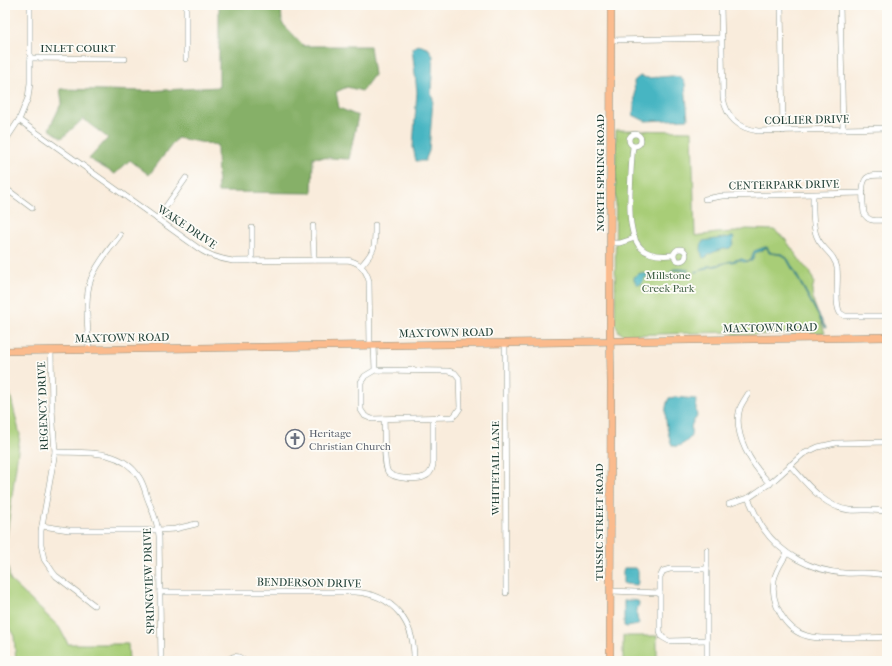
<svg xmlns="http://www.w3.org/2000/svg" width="892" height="666" font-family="'IM FELL French Canon',serif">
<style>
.green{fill:#a8cd77;stroke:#648556}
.forest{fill:#86b068;stroke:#52764e}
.water{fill:#47b5c2;stroke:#33797b}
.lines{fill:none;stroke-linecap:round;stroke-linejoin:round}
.minor-casing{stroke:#8c9488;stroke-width:6}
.major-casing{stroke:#8c9488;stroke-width:8}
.minor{stroke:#fff;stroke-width:5}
.major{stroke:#fbbb8d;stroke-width:7}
.labels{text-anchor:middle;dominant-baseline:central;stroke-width:3.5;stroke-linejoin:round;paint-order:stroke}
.street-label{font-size:11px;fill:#1f3d34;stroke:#fdfcf7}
.park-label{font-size:11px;fill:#416145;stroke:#fdfcf7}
.worship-label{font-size:11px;fill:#5b616d;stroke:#fdfcf7;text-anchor:start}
</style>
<rect width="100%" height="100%" fill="#fdfcf7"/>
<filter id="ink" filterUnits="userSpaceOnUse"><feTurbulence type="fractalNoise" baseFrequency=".025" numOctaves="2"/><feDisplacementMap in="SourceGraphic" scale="8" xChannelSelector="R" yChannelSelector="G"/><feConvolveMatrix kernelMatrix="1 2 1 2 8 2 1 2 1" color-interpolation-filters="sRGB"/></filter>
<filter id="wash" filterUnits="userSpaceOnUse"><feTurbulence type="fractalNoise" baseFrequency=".012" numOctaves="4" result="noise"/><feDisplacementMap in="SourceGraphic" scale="16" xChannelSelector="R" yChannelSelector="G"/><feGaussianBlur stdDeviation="0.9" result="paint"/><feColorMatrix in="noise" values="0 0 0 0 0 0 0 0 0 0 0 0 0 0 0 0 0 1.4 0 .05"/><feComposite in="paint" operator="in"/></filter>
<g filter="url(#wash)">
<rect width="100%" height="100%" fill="#f9ecdc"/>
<g class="green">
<polygon points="616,130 692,131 695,236 717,233 736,232 746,229 774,230 785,239 804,266 810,271 814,282 812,292 814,303 825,333 735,335 731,332 624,335 619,332 615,324"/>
<polygon points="5,388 9,390 20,435 5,550 10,580 59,627 68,644 128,644 129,661 16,661 14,636 5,621"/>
<rect x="623" y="636" width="34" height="25"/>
</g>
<polygon class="forest" points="219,5 281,5 282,23 304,46 370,46 374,75 362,91 347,87 336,92 339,108 358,116 349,159 313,157 312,193 218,192 217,145 177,138 149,175 130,160 115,174 89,159 108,138 83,119 62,138 49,129 62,102 60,89 146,91 219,87"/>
<g class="water">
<polygon points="419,45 429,49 433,56 431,93 433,99 429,151 425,161 416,161 413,147 417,92 412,48"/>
<polygon points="640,76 648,78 672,76 681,77 685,83 688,119 645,121 633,115 635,97 634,81"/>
<path d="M731 237H734L733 244 730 248C724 249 717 250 712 253 708 255 708 257 703 258 701 253 700 246 703 241Z"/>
<path d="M765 247H767L770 252 772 253 783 254 788 259 826 328H825L786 258 782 255 769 253 767 248H765L763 250 755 253 754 257 752 261 744 262 740 260 732 262H728L717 266 708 267 706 269 697 272H694L695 271C698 272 705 269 707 266 718 266 728 261 739 259 744 258 744 262 751 260L754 251Z"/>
<path d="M674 269H686L689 270 688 271 673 270 669 277 662 279 657 278 651 279 646 276 641 284 638 285 637 284 634 280V277L640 273 647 274 651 277C656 276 661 277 667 276L672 270Z"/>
<path d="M675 397 695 399 696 401V411L697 416C696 419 693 421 692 424 690 429 693 435 689 439 685 443 677 449 672 445 670 442 670 438 669 436 666 424 663 409 669 398Z"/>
<polygon points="624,568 635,568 638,571 638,582 637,585 626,584 623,583 623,571"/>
<path d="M629 600 638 601 639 604C636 610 636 617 639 623L638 625 627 627 624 626V601Z"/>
</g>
</g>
<g filter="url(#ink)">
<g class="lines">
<g class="minor-casing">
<g id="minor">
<path d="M721 5 723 98C727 118 738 128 758 131L887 128"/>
<polyline points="781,5 783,131"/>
<polyline points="840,5 843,129"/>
<polyline points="611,40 722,38"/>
<polyline points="30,58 125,59"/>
<polyline points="186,59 186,5"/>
<path d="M19 120 198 248C209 256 220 259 233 261L346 260C358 261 366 269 369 281L370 345"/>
<circle cx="635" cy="140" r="6"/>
<polyline points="5,141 19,120 28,98 30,83 30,5"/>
<path d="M633 147C631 162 631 177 630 193 630 205 629 217 632 229 633 236 637 244 641 248 649 256 663 256 673 255"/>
<path d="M887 175C881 176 873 174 868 177 860 180 863 205 864 213 868 223 878 220 887 220"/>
<polyline points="5,188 32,208"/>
<path d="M813 195C813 207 812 227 817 237 821 248 835 254 837 268 839 280 834 303 840 313L845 316H887"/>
<polyline points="705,199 722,196 863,193"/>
<polyline points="157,219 186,178"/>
<polyline points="313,226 314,260"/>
<polyline points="252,228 252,261"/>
<polyline points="610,243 620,243 635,238"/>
<circle cx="680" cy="255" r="6"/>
<path d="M361 266C376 249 375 247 375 225"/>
<polyline points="505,343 506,593"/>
<polyline points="374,345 375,370 365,376 361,382 361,410 365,416 372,419 453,417 456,414 460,408 459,378 455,373 448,371 375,370"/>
<polyline points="51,350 52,409 55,452 41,531 41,544 44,559 52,571 56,576 94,605"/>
<path d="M89 350C88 330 84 296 91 279 97 263 110 249 120 235"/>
<path d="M748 394C745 399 742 403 740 408 732 435 752 465 770 484"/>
<path d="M384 419C385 429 383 465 388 472 393 479 417 480 424 477 430 475 432 470 433 465V418"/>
<path d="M55 452C84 453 121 448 139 477 143 483 145 490 147 497 152 510 158 522 159 536L161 661"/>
<path d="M790 465C806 483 824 507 849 510 862 511 875 508 887 512"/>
<path d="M748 498C753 508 757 519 763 528 781 555 812 571 844 573 858 574 873 571 887 576"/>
<polyline points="729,504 750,497 773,481 803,454 818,447 836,443 887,442"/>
<polyline points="42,526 69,530 159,530 175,529 196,524"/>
<path d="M787 553C782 562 776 570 774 580 770 603 785 630 807 636 818 639 830 638 841 638 856 638 872 638 887 637"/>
<polyline points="707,569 670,569 663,571 660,577 660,631 662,637 669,641 707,640"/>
<polyline points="611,591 660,593"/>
<path d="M160 592H354C394 594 415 623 414 661"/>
<polyline points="707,660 707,550"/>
<path d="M228 661C232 655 239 655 244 661"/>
</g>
</g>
<g class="major-casing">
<g id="major">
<polyline points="5,351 887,337"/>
<polyline points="610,661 611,383 610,329 611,5"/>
</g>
</g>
<use href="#minor" class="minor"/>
<use href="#major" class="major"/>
</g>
</g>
<defs>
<g id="church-ring" transform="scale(1)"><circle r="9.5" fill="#fdfcf7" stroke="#6b7280" stroke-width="1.5"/><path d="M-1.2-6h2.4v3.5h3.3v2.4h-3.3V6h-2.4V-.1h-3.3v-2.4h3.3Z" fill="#6b7280"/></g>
</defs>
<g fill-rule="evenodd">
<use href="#church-ring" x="295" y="439"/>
</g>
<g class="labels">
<g class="street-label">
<text x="78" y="48">INLET COURT</text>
<text transform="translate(807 120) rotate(-1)">COLLIER DRIVE</text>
<text transform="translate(600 173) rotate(-90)">NORTH SPRING ROAD</text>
<text transform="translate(784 185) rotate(-1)">CENTERPARK DRIVE</text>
<text transform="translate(187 227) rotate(34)">WAKE DRIVE</text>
<text transform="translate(770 328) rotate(-1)">MAXTOWN ROAD</text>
<text transform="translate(446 333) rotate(-1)">MAXTOWN ROAD</text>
<text transform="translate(122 338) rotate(-1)">MAXTOWN ROAD</text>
<text transform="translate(43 406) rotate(-92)">REGENCY DRIVE</text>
<text transform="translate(495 468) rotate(-90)">WHITETAIL LANE</text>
<text transform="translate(599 522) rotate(-90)">TUSSIC STREET ROAD</text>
<text transform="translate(149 581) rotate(-92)">SPRINGVIEW DRIVE</text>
<text transform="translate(309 583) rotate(1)">BENDERSON DRIVE</text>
</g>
<g class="park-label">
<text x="668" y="275">Millstone<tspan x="668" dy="13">Creek Park</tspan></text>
</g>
<g class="worship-label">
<text x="309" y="433">Heritage<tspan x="309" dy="13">Christian Church</tspan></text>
</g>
</g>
<rect width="892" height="666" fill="none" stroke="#fdfcf7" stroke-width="20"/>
</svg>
